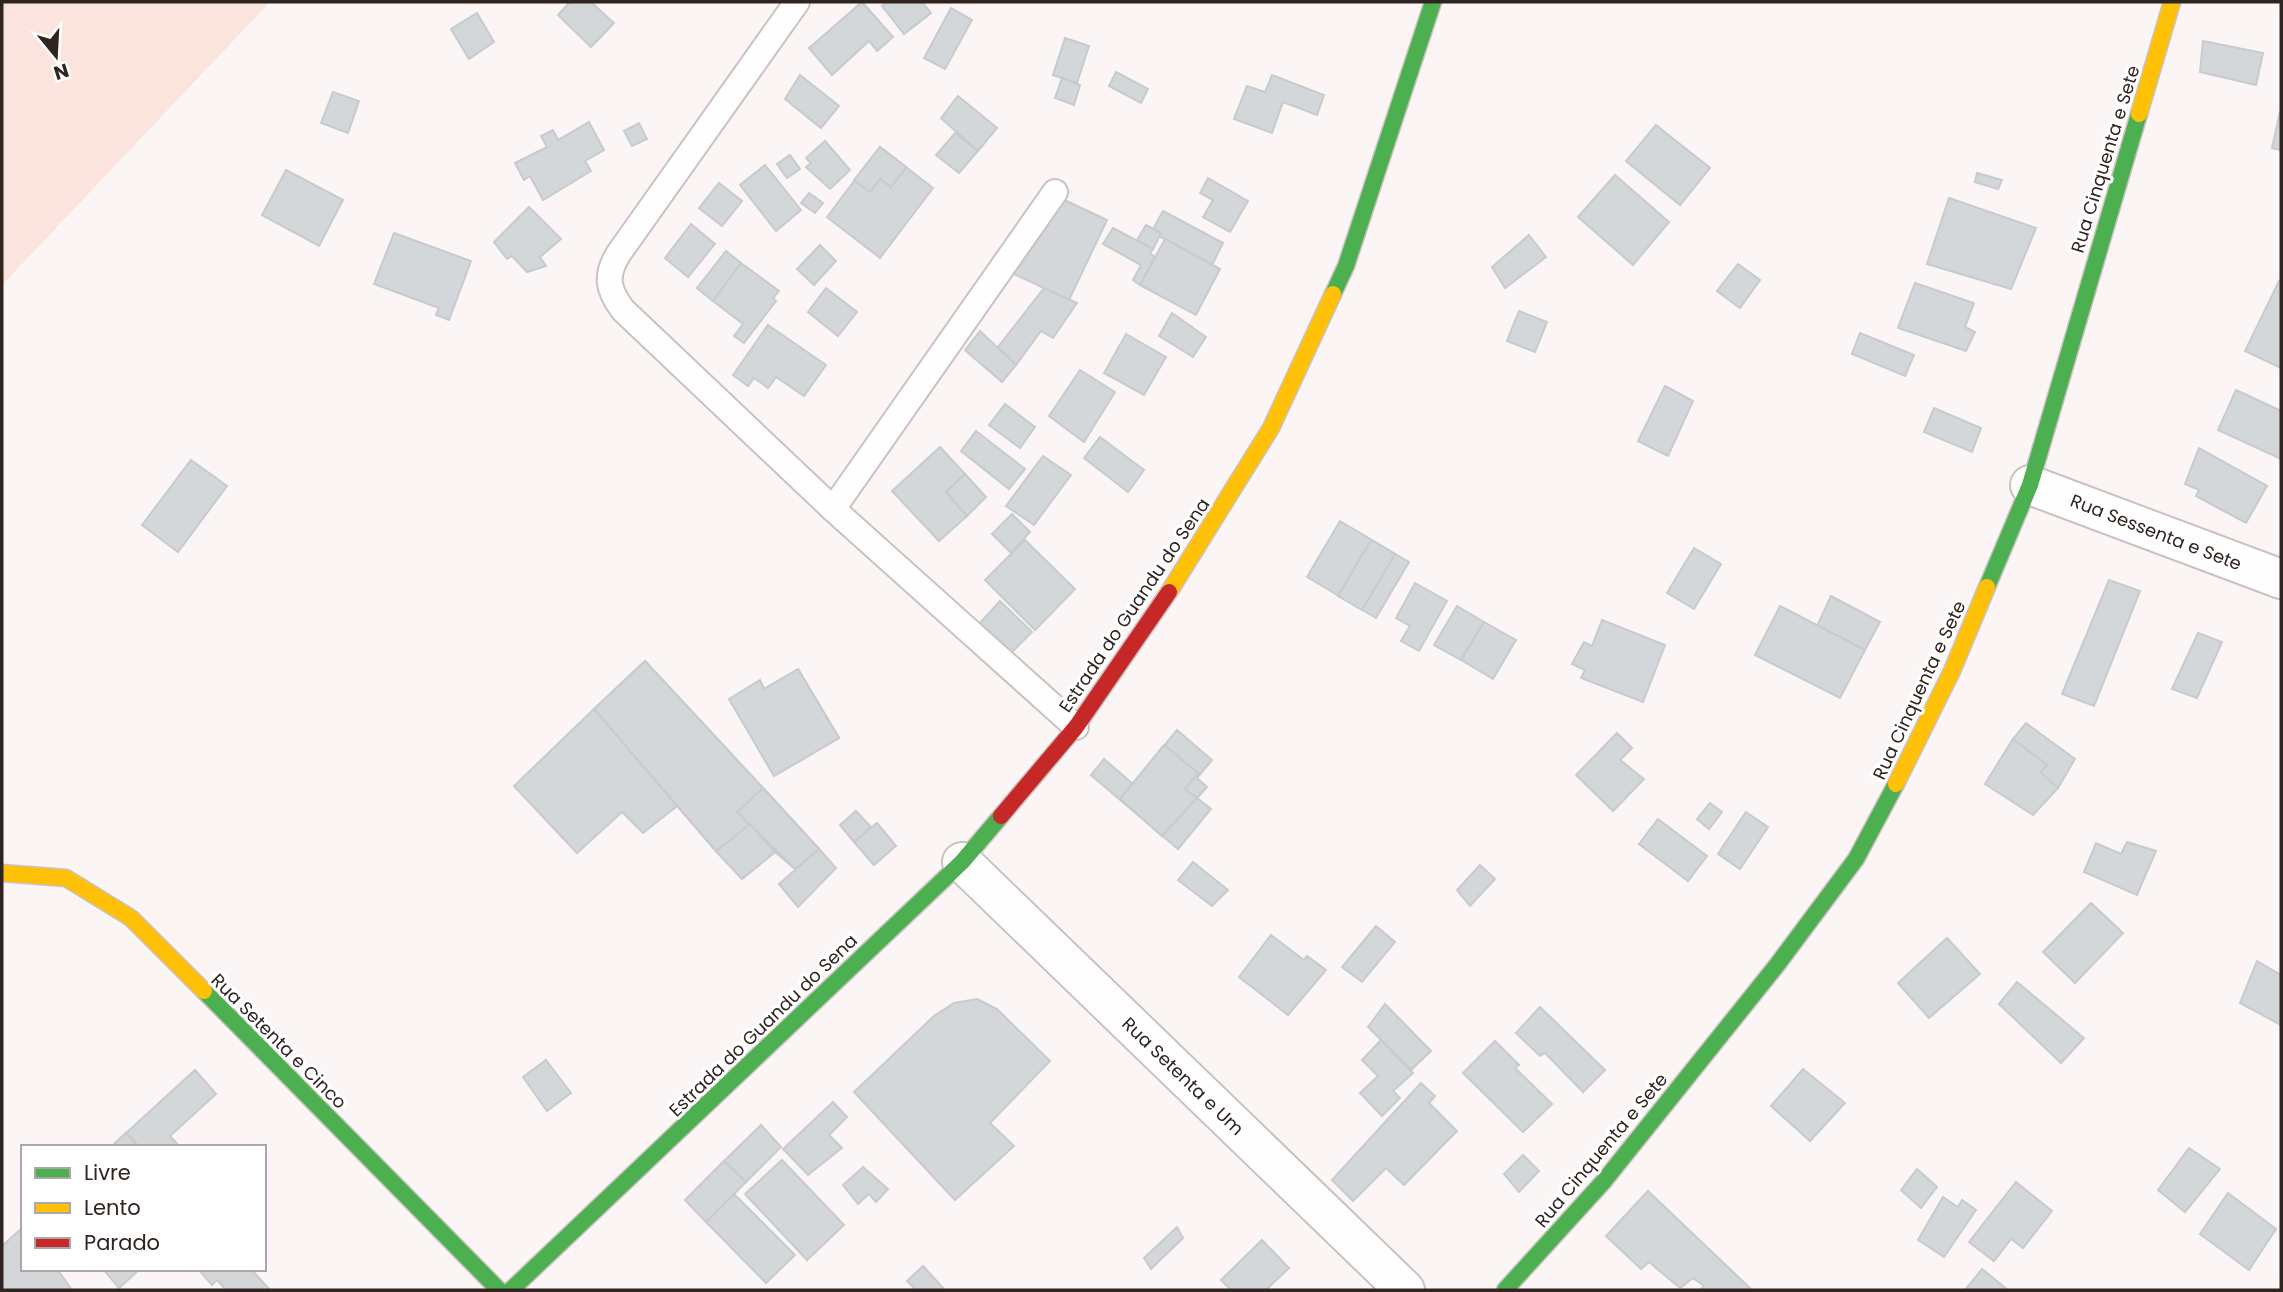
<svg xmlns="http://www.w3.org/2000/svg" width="2283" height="1292" font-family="Poppins,sans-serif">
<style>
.green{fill:#fbe4dd}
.building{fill:#d3d7da;stroke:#c7cbcd;stroke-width:2}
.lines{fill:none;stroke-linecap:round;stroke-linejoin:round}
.lane-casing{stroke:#cbc2c0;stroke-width:28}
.street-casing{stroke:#cbc2c0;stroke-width:42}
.fast-casing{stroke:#cbc2c0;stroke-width:19}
.slow-casing{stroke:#cbc2c0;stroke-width:19}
.jam-casing{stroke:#cbc2c0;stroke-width:19}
.lane{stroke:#fefefe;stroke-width:24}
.street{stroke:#fefefe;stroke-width:38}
.fast{stroke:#4caf50;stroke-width:16}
.slow{stroke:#ffc107;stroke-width:16}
.jam{stroke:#c62828;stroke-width:16}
.labels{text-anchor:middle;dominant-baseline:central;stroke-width:6;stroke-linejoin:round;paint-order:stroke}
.street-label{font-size:18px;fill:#302420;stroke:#fff}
</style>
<rect width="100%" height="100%" fill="#fbf6f5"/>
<polygon class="green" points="2,2 270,2 2,285"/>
<g class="building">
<polygon points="570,2 591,2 614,23 591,47 558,15"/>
<polygon points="862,2 893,37 877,51 869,41 832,75 809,48"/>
<polygon points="887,2 922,2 931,13 904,34 882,6"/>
<polygon points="951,8 972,20 945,69 924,58"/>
<polygon points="477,13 494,42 469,59 451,29"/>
<polygon points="1065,38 1089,46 1077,83 1053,75"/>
<polygon points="2203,41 2263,53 2256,85 2200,72"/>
<polygon points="1116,72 1148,89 1141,103 1109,86"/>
<polygon points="800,75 839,106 821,128 785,99"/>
<polygon points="1272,75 1324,95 1317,115 1283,102 1272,133 1234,119 1247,86 1265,92"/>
<polygon points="1062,78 1080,85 1074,105 1055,98"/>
<polygon points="333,92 359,101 348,133 321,123"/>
<polygon points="958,96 997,128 978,151 941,118"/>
<polygon points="2280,112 2281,112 2281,150 2272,148"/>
<polygon points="589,122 604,150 585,161 591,171 543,200 530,176 524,180 515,163 547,147 541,136 553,130 558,140"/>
<polygon points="639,123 647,139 632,146 624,131"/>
<polygon points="1656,125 1710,168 1680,205 1626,161"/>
<polygon points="955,133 978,151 959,173 936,155"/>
<polygon points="825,141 850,170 830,189 806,167 811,163 806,158"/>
<polygon points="880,147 933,188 880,258 827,217"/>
<polygon points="880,147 906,167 891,187 880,179 870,192 854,180"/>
<polygon points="790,155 800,169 787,178 777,164"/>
<polygon points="765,165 801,210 776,231 740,185"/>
<polygon points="286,170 343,200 319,246 262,215"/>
<polygon points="1977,173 2002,180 1998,189 1975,182"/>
<polygon points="1615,175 1669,222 1633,265 1578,217"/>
<polygon points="1208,178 1248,201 1230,232 1203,217 1213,200 1200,193"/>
<polygon points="719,183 742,201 722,226 699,208"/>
<polygon points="809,193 823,203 815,213 801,203"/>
<polygon points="1058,197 1107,220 1069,300 1010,272 1026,239 1035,244"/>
<polygon points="1949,198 2036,228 2011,289 1927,264"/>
<polygon points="529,207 561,239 540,257 546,266 527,272 512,256 507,259 494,242"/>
<polygon points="1163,211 1223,243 1212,265 1159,236 1161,233 1153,229"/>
<polygon points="691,224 715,244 688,277 665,258"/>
<polygon points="1146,225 1161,233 1153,249 1137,240"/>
<polygon points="1113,228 1153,249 1150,253 1155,257 1140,285 1133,280 1141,265 1103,244"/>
<polygon points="394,233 471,261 449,320 436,315 439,308 374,284"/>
<polygon points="1529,235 1546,257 1505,288 1492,267"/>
<polygon points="1165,239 1220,269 1196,315 1140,285"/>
<polygon points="820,245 836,261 814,285 797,269"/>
<polygon points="726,251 741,263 713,301 697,288"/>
<polygon points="741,263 779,291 773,298 776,301 744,343 734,336 743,324 713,301"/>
<polygon points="1738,264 1760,280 1740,308 1717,291"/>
<polygon points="2279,281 2281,282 2281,368 2245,351"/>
<polygon points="1915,283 1974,303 1965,327 1975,332 1966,351 1898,328"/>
<polygon points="826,288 857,312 838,336 808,312"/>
<polygon points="1044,288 1077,303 1053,338 1041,331 1016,365 998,347"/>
<polygon points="1519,311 1547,322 1535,352 1507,341"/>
<polygon points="1172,313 1206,337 1193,357 1159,336"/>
<polygon points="768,325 826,365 804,396 776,377 768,388 754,378 748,386 733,375"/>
<polygon points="980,331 1016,365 1002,382 965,350"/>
<polygon points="1860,333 1914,355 1905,376 1852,354"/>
<polygon points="1126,334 1166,357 1144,395 1104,373"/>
<polygon points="1080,370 1115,392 1084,442 1049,416"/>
<polygon points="1665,386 1693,401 1668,456 1638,441"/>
<polygon points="2236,390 2281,411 2281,459 2218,430"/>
<polygon points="1005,404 1035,427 1020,448 989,425"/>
<polygon points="1934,408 1981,428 1972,452 1924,432"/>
<polygon points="976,431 1025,469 1009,489 961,451"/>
<polygon points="1100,437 1144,470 1128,492 1084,458"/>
<polygon points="940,447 965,474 946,492 967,516 939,541 892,491"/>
<polygon points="2199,448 2267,486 2246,523 2196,496 2199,490 2185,484"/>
<polygon points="1043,456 1071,475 1034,525 1006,506"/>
<polygon points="191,460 227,486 178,552 142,525"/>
<polygon points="965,474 986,497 967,516 946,492"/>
<polygon points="1012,514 1030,532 1011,553 992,534"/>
<polygon points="1340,521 1409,562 1376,618 1307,577"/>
<polygon points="1025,540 1075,589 1035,630 985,580"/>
<polygon points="1371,540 1395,554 1362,610 1338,596"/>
<polygon points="1694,548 1721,564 1694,609 1667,593"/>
<polygon points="2109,580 2140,591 2094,706 2062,694"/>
<polygon points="1415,583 1447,601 1419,651 1401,641 1410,626 1396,618"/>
<polygon points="1831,596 1880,622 1865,650 1817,626"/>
<polygon points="1000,601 1032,632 1010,654 979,624"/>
<polygon points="1457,606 1484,622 1461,660 1434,645"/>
<polygon points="1780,606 1865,650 1840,698 1755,655"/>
<polygon points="1602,620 1665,645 1643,702 1581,678 1585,670 1572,664 1584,642 1592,646"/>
<polygon points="1484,622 1516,640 1493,679 1461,660"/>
<polygon points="2198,633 2222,642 2197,698 2172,689"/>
<polygon points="645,661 763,788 819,849 795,869 750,824 716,851 594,709"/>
<polygon points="645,661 763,788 819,849 795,869 775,852 742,879 716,851 594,709"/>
<polygon points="798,669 839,738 774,776 742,720 772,703 764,689"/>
<polygon points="798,669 839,738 774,776 729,699 760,680 764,689"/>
<polygon points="594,709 677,806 643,833 622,812 577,853 514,786"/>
<polygon points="2026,723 2075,759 2058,788 2040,772 2047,765 2013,739"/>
<polygon points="1177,730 1212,760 1197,778 1207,787 1197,798 1211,809 1178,849 1091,775 1104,759 1133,784"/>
<polygon points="1617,733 1632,748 1620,760 1644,779 1613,811 1576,775"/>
<polygon points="2013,739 2047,765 2040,772 2058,788 2033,815 1985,784"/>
<polygon points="1164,745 1198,773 1185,789 1197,798 1162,836 1120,799"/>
<polygon points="763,788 819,849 795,869 737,812"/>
<polygon points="1710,803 1722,812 1709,829 1697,819"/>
<polygon points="856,811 871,827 854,842 840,825"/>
<polygon points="1746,812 1768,827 1740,869 1718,854"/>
<polygon points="1658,819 1707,856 1688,881 1639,844"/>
<polygon points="877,823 896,846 874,865 854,842"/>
<polygon points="750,824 775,852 742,879 716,851"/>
<polygon points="2127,842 2156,851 2137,895 2084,872 2096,843 2121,854"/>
<polygon points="819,849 836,868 798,907 779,884"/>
<polygon points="1193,862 1228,890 1212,906 1178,880"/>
<polygon points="1480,865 1495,879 1470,906 1457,890"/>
<polygon points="2091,903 2123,933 2075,983 2043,952"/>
<polygon points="1376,926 1395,942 1362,982 1342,967"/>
<polygon points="1271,935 1304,960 1307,956 1326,970 1288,1015 1239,977"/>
<polygon points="1947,938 1980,974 1929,1018 1898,983"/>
<polygon points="2257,961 2281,975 2281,1025 2240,1003"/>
<polygon points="2017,982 2084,1038 2061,1063 1999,1004"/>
<polygon points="977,999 997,1009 1050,1061 990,1123 1014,1146 955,1200 854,1092 934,1016 954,1003"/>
<polygon points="1385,1004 1431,1051 1411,1070 1368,1027"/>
<polygon points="1540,1007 1605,1070 1583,1092 1545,1053 1540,1056 1516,1033"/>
<polygon points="1381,1040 1413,1073 1393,1091 1400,1098 1382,1116 1360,1093 1378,1076 1362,1060"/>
<polygon points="1495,1041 1519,1065 1515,1068 1552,1104 1523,1132 1463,1073"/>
<polygon points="546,1060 571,1093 547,1111 523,1077"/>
<polygon points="1803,1069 1845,1103 1810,1141 1771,1106"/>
<polygon points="195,1070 216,1094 170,1136 180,1147 139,1147 126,1133"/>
<polygon points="1421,1083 1435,1096 1429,1103 1457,1131 1404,1185 1386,1168 1353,1201 1332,1180"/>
<polygon points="833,1102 847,1117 829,1135 842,1148 808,1175 783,1149"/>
<polygon points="761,1125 781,1147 746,1182 724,1161"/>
<polygon points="126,1133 139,1147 111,1147"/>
<polygon points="126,1133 139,1147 111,1147"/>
<polygon points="2189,1148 2220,1169 2185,1212 2158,1190"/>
<polygon points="1523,1155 1539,1171 1519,1192 1504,1174"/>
<polygon points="782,1160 844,1225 807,1260 745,1194"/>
<polygon points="724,1161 746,1182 706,1222 685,1200"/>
<polygon points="863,1167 888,1189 876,1202 869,1194 858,1204 843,1185"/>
<polygon points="1917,1169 1937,1187 1921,1208 1901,1190"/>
<polygon points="2016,1182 2052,1211 2023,1248 2011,1239 1994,1261 1969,1242"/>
<polygon points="1648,1191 1752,1290 1700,1290 1704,1286 1693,1278 1680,1288 1649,1262 1641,1269 1606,1236"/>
<polygon points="2228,1193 2276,1229 2249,1270 2200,1234"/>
<polygon points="734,1194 795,1255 766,1283 706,1222"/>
<polygon points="1943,1197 1958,1207 1962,1200 1976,1210 1944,1257 1918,1240"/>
<polygon points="23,1227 23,1269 57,1269 72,1290 2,1290 2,1246"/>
<polygon points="1177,1227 1183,1238 1151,1269 1144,1258"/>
<polygon points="1262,1240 1289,1268 1266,1290 1231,1290 1221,1280"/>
<polygon points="923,1266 945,1290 916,1290 907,1281"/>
<polygon points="103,1269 140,1269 119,1288"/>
<polygon points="198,1269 251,1269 270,1290 226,1290 217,1280 212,1285"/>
<polygon points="1982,1269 2008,1290 1965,1290"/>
</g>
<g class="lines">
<g class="lane-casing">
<g id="lane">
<path d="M797 2 619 253C605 275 607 289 623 310L833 509 1076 727"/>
<polyline points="833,509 1055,192"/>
</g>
</g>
<g class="street-casing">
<g id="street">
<polyline points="2030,485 2281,579"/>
<polyline points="962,862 1405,1290"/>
</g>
</g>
<g class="fast-casing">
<g id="fast">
<polyline points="1333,294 1346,266 1433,2"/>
<polyline points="1987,587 2030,485 2139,114"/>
<polyline points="204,991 499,1290"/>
<polyline points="511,1290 962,862 1001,816"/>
<polyline points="1505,1290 1604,1181 1777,965 1856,859 1896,784"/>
</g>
</g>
<g class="slow-casing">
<g id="slow">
<polyline points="2139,114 2172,2"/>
<polyline points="1169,592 1271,428 1333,294"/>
<polyline points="1896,784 1952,671 1987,587"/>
<polyline points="2,873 66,878 131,918 204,991"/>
</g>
</g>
<g class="jam-casing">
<polyline id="jam" points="1001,816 1076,727 1169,592"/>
</g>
<use href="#lane" class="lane"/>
<use href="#street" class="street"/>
<use href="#fast" class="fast"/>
<use href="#slow" class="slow"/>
<use href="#jam" class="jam"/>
</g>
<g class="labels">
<g class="street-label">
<text transform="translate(2105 159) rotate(-73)">Rua Cinquenta e Sete</text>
<text transform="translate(2156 532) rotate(21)">Rua Sessenta e Sete</text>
<text transform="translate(1134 605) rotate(-56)">Estrada do Guandu do Sena</text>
<text transform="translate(1919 690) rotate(-65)">Rua Cinquenta e Sete</text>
<text transform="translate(763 1025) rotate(-44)">Estrada do Guandu do Sena</text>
<text transform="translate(279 1041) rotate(45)">Rua Setenta e Cinco</text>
<text transform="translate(1183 1076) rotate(44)">Rua Setenta e Um</text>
<text transform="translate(1601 1150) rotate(-50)">Rua Cinquenta e Sete</text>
</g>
</g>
<rect width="2283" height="1292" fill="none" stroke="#302420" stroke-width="7"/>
<rect x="21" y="1145" width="245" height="126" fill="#ffffff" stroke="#aca7a6" stroke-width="2"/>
<rect x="35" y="1168" width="35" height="10" fill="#4caf50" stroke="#aca7a6" stroke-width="2"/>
<text x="84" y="1180" font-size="21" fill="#302420">Livre</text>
<rect x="35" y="1203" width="35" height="10" fill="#ffc107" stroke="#aca7a6" stroke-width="2"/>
<text x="84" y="1215" font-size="21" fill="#302420">Lento</text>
<rect x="35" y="1238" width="35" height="10" fill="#c62828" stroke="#aca7a6" stroke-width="2"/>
<text x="84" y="1250" font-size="21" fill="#302420">Parado</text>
<g transform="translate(56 56) rotate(162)" stroke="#ffffff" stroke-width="5" paint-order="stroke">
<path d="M0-5L12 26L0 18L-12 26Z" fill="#302420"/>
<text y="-10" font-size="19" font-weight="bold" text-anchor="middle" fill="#302420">N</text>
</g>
</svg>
